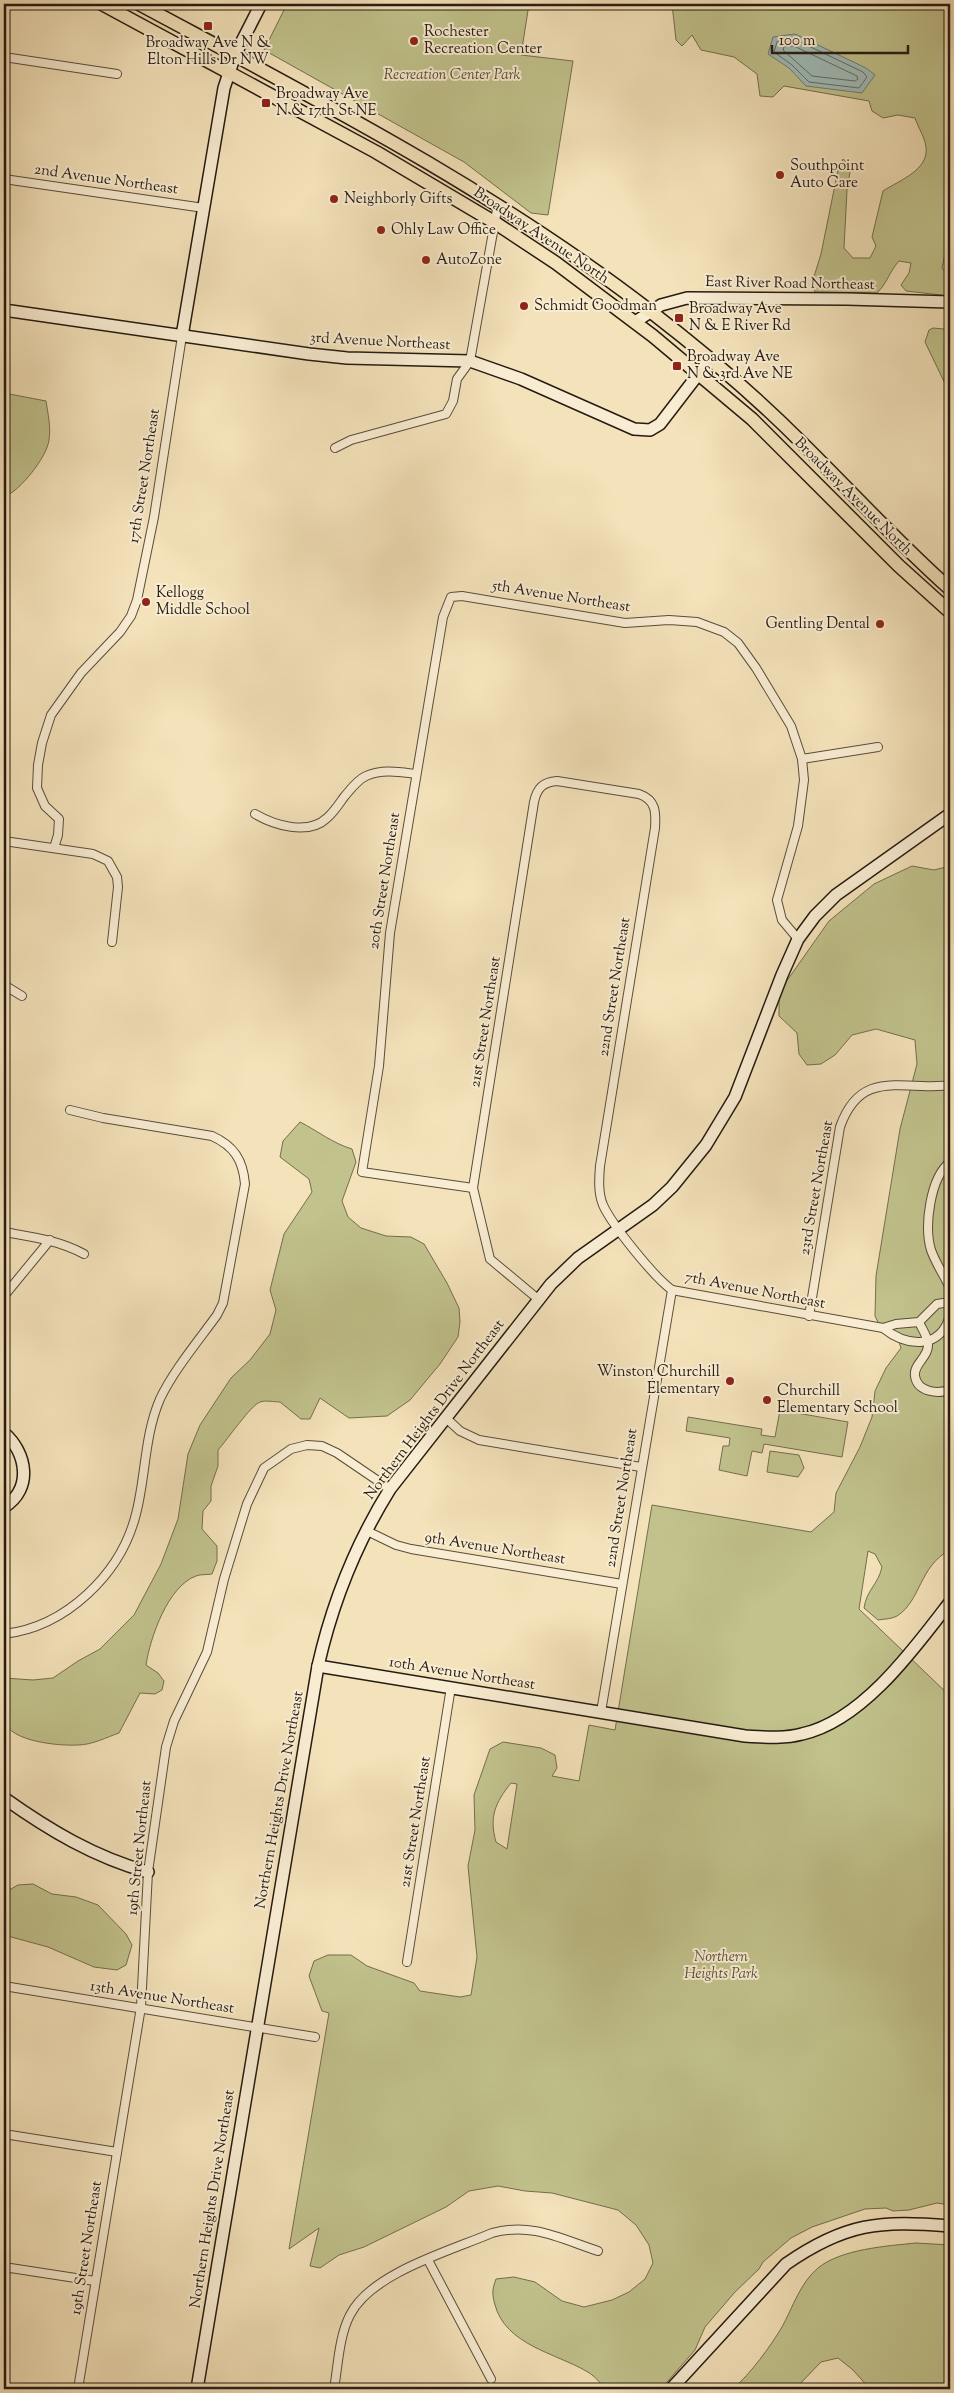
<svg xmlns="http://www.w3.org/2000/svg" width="954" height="2393" font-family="'Sorts Mill Goudy',serif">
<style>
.green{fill:#c1c28c;stroke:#736e4e;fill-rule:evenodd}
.water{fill:#9fbcb9;stroke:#6e7c75}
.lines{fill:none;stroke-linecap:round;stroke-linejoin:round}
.shore{stroke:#626c64;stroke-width:1}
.street-casing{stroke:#594d3a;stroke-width:10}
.secondary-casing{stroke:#251b10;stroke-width:14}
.primary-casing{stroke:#251b10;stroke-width:15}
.street{stroke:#f8ecd2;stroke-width:8}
.secondary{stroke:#f8ecd2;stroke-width:11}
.primary{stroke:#f4e2ba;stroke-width:12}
.poi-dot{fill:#8f2418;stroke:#f8ecd2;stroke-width:2}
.labels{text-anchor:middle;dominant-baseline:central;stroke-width:4;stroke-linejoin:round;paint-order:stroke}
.poi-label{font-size:15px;fill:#251b10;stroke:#f8ecd2;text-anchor:start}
.park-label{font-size:15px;font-style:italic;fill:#544d35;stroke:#f8ecd2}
.street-label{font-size:15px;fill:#251b10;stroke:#f8ecd2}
</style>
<rect width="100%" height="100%" fill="#f4e2ba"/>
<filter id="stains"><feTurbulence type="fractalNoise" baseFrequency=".004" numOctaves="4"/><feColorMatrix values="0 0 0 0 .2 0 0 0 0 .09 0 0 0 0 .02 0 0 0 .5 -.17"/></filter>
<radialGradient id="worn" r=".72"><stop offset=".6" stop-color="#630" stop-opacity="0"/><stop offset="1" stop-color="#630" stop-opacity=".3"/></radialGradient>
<g class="green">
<polygon points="287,4 529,4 521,55 573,61 548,215 531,213 464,162 264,50"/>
<path d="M672 4H950V231L942 268 950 279V296L906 291 901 285 909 273 911 263 899 261C889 272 888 282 877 293L815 292 812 283 821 254 838 170 843 159 851 166 847 190 844 248 853 258H870L876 246 872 237 883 191C900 180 929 170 926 147 925 138 918 127 915 118L898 115 883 118 872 111 869 101 784 86 773 97 760 96 757 74 734 57 701 50 692 35 682 46 676 40Z"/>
<polygon points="933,328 944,329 950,334 950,394 925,342 929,330"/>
<path d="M4 393 46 401C48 414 51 427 49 440 47 457 20 491 4 497Z"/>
<path d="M912 866 934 870 950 866V1550C919 1566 921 1601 897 1616 892 1619 884 1619 878 1620L864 1608C867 1589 878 1585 882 1567L875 1554 868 1551 859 1609 950 1696V2205L937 2203 909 2210 893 2211 886 2208 865 2209 812 2227 791 2238 763 2262 759 2269 735 2292 705 2327 695 2350 661 2389H606C600 2383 594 2375 586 2371 555 2353 506 2345 495 2305 492 2294 492 2290 496 2279L514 2277 535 2282 562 2301 584 2307 612 2300 629 2292 645 2279 653 2263 649 2245 636 2225 618 2210 552 2193 525 2191 498 2186 469 2191 446 2207 364 2247 339 2255 320 2268 310 2266 319 2228 289 2249 329 2013 322 2011 309 1976 314 1961 328 1955H351L367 1966 414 1983 420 1991 460 1997 471 1995 477 1957 468 1866 475 1830 474 1795 490 1749 503 1742 541 1748 555 1755 557 1768 552 1776 579 1781 589 1725 615 1730 652 1505 811 1532 834 1512 836 1493 860 1447 872 1417 875 1391 886 1368 901 1348 897 1336 883 1333 875 1316 876 1276 900 1129 917 1064 915 1040 876 1029 852 1035 835 1055 821 1064 807 1065 799 1054 797 1033 779 1016V998L786 982 829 921 874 884ZM511 1783 517 1784 507 1849 496 1842C489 1817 495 1803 511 1783Z"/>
<path d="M300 1122C318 1131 332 1143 352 1149L356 1162 342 1201 348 1217 361 1228 386 1236 411 1237 424 1244 447 1283 459 1308 460 1322 458 1337 440 1364 410 1400 387 1416 349 1418 320 1398 310 1419H301L280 1402C274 1402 265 1400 260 1402 251 1405 227 1440 218 1450V1466L211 1486V1501L203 1511 202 1529 217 1546V1561L212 1574C207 1575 201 1574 196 1576 168 1586 150 1638 146 1665L158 1673 164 1681 162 1690 155 1694 140 1693 119 1733C107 1737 92 1745 78 1745 59 1746 11 1742 4 1721 0 1709 4 1690 4 1678L33 1680 53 1678 78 1661 100 1649 134 1615 161 1564 178 1519 188 1454 200 1425 231 1378 250 1360 270 1334 276 1310 270 1290 284 1234 312 1192 309 1179 280 1157 283 1141Z"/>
<polygon points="780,1410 848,1422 842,1457 764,1444 762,1453 752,1451 747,1476 719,1470 723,1446 729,1446 730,1438 686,1431 688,1417 762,1429 761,1435 775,1437"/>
<polygon points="770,1451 799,1455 804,1468 798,1477 767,1472"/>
<polygon points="33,1884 52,1894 76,1897 98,1905 126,1934 132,1945 126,1965 117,1970 94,1967 48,1947 4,1935 4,1893 18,1885"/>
<path d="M916 2243 950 2245V2389H870L853 2370 838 2358 821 2362 795 2389H733C751 2373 770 2347 782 2327 793 2307 800 2283 818 2268 841 2249 887 2246 916 2243Z"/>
</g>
<polygon class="water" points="795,34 866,68 875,75 862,93 806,86 789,68 768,54 773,37"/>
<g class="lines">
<g class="shore">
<polygon points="794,39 863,72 867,77 859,88 809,82 792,65 774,52 777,42"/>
<polygon points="794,46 857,76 858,79 855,81 812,76 783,50 784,47"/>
</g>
<g class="street-casing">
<g id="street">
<polyline points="4,57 117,74"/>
<polyline points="4,179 204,208"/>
<polyline points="335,448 351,440 446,414 453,401 457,379 470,361 498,204"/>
<polyline points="802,759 878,747"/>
<path d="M255 814C274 825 308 836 327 818 334 812 339 804 344 797 350 790 357 780 366 776 383 769 399 772 416 774"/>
<polyline points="4,841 93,854 108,861 117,877 118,887 112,942"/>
<polyline points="54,848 58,835 59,819 45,806 37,788 38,765 42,743 51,715 81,673 120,632 131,616 137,600 154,517 182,336"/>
<polyline points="4,985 22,996"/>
<path d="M950 1162C930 1178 924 1226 931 1250 936 1264 944 1275 950 1288"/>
<polyline points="473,1188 362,1172 379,1066 390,933 443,617 451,597 462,596 625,623 669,620 697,622 724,632 738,643 756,668 791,726 802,759 804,780 798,826 777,900 782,920 798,939"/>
<path d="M4 1232C32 1237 58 1240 84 1254"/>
<polyline points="4,1296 50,1240"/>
<path d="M538 1299 490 1259 473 1188 534 802C537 788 543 782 557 781L639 794C656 800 656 812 655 828L600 1166C599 1179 598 1193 603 1205 612 1225 654 1277 672 1290L883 1328C907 1347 941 1350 950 1315"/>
<path d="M809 1316 840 1127C856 1082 882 1084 923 1086 932 1087 941 1085 950 1086"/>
<path d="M919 1322C922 1329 928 1337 928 1344 929 1357 913 1364 915 1376 917 1392 939 1395 950 1389"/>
<polyline points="883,1328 896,1324 919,1322 937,1304 950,1302"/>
<polyline points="446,1418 460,1431 479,1440 641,1467"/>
<polyline points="367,1531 396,1545 411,1549 622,1584"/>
<path d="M4 1634C66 1627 121 1574 136 1514 146 1476 144 1436 160 1399 173 1371 199 1340 217 1315L223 1303 245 1184C243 1160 234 1146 212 1136L103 1118 70 1110"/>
<polyline points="601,1712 672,1290"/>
<polyline points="407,1962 451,1687"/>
<polyline points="4,1986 315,2037"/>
<polyline points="4,2134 117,2152"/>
<polyline points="428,2260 491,2379"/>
<polyline points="4,2267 95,2281"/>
<polyline points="78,2389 141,2007 148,1872 166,1747 174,1721 207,1652 224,1579 247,1504 264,1468 291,1449 307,1445 322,1446 337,1453 390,1489"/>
<path d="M334 2389C338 2366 339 2336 350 2315 371 2273 450 2251 492 2233 532 2222 561 2239 598 2251"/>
</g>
</g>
<g class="secondary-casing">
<g id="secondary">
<polyline points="4,310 309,354 347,358 470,361 521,379 634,429 650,430 660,424 710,359"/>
<polyline points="635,322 661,305 687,298 847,299 950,302"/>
<polyline points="182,336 224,88 235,55 261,4"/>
<path d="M4 1433C27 1453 33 1489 4 1507"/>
<path d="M318 1666 745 1736C764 1737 783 1739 802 1734 862 1721 914 1649 950 1602"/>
<path d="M4 1798C49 1830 94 1857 148 1872"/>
<path d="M197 2389 318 1666C332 1604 357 1542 390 1489L551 1284 578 1258 653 1205 672 1187 706 1145 735 1097 782 975 798 939 815 916 836 895 950 814"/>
<path d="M671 2389 786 2264C845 2223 880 2220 950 2226"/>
</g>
</g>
<g class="primary-casing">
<g id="primary">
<polyline points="102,4 376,152 494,222 556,263 653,336 752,419 899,566 950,612"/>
<path d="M139 4C314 98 492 189 650 311 702 351 753 394 799 440 850 490 897 542 950 589"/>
</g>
</g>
<use href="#street" class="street"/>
<use href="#secondary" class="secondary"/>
<use href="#primary" class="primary"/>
</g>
<g class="poi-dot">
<rect x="203" y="21" width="10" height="10" rx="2.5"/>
<circle cx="414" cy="41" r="5"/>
<rect x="261" y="98" width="10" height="10" rx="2.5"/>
<circle cx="780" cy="175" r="5"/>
<circle cx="334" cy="199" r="5"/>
<circle cx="381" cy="230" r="5"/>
<circle cx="426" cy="260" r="5"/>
<circle cx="524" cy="306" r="5"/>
<rect x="674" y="313" width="10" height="10" rx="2.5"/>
<rect x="672" y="361" width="10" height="10" rx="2.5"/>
<circle cx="146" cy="602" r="5"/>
<circle cx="880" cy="624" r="5"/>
<circle cx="730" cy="1381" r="5"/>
<circle cx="767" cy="1400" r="5"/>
</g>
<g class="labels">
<g class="poi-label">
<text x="424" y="32">Rochester<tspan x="424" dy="17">Recreation Center</tspan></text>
<text x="208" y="43" text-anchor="middle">Broadway Ave N &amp;<tspan x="208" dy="17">Elton Hills Dr NW</tspan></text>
<text x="276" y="94">Broadway Ave<tspan x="276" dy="17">N &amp; 17th St NE</tspan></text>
<text x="790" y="166">Southpoint<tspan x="790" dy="17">Auto Care</tspan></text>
<text x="344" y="199">Neighborly Gifts</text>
<text x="391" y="230">Ohly Law Office</text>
<text x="436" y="260">AutoZone</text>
<text x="534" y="306">Schmidt Goodman</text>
<text x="689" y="309">Broadway Ave<tspan x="689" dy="17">N &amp; E River Rd</tspan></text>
<text x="687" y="357">Broadway Ave<tspan x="687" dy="17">N &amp; 3rd Ave NE</tspan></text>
<text x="156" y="593">Kellogg<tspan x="156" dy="17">Middle School</tspan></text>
<text x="870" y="624" text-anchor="end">Gentling Dental</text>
<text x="720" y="1372" text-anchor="end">Winston Churchill<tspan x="720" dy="17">Elementary</tspan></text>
<text x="777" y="1391">Churchill<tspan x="777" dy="17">Elementary School</tspan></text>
</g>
<g class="park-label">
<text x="452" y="75">Recreation Center Park</text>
<text x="721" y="1957">Northern<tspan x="721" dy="17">Heights Park</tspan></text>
</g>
<g class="street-label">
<text transform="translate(106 180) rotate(8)">2nd Avenue Northeast</text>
<text transform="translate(541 236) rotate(34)">Broadway Avenue North</text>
<text transform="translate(790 284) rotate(1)">East River Road Northeast</text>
<text transform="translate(380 342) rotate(3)">3rd Avenue Northeast</text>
<text transform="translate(145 476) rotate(-81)">17th Street Northeast</text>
<text transform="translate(853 497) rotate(45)">Broadway Avenue North</text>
<text transform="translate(561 597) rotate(9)">5th Avenue Northeast</text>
<text transform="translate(385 881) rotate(-81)">20th Street Northeast</text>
<text transform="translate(615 987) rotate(-81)">22nd Street Northeast</text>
<text transform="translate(486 1022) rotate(-81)">21st Street Northeast</text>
<text transform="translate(817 1188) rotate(-80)">23rd Street Northeast</text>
<text transform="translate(755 1291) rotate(11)">7th Avenue Northeast</text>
<text transform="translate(435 1410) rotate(-53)">Northern Heights Drive Northeast</text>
<text transform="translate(622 1498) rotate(-81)">22nd Street Northeast</text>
<text transform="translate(495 1549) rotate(9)">9th Avenue Northeast</text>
<text transform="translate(462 1674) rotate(9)">10th Avenue Northeast</text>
<text transform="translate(280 1800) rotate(-80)">Northern Heights Drive Northeast</text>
<text transform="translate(416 1822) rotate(-81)">21st Street Northeast</text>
<text transform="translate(140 1848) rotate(-84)">19th Street Northeast</text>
<text transform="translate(162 1998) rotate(9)">13th Avenue Northeast</text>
<text transform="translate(213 2199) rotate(-81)">Northern Heights Drive Northeast</text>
<text transform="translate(87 2248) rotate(-81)">19th Street Northeast</text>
</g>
</g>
<rect width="954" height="2393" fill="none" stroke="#f4e2ba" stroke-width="20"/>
<rect x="5" y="5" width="944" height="2383" fill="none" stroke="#251b10" stroke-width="2.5"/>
<rect x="10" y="10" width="934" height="2373" fill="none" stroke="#251b10"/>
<path d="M772 45v8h136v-8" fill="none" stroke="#251b10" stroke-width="2.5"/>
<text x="779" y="45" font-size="15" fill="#251b10" stroke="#f8ecd2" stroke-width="4" paint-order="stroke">100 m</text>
<rect width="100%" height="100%" filter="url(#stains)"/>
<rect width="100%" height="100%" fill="url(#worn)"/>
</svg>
